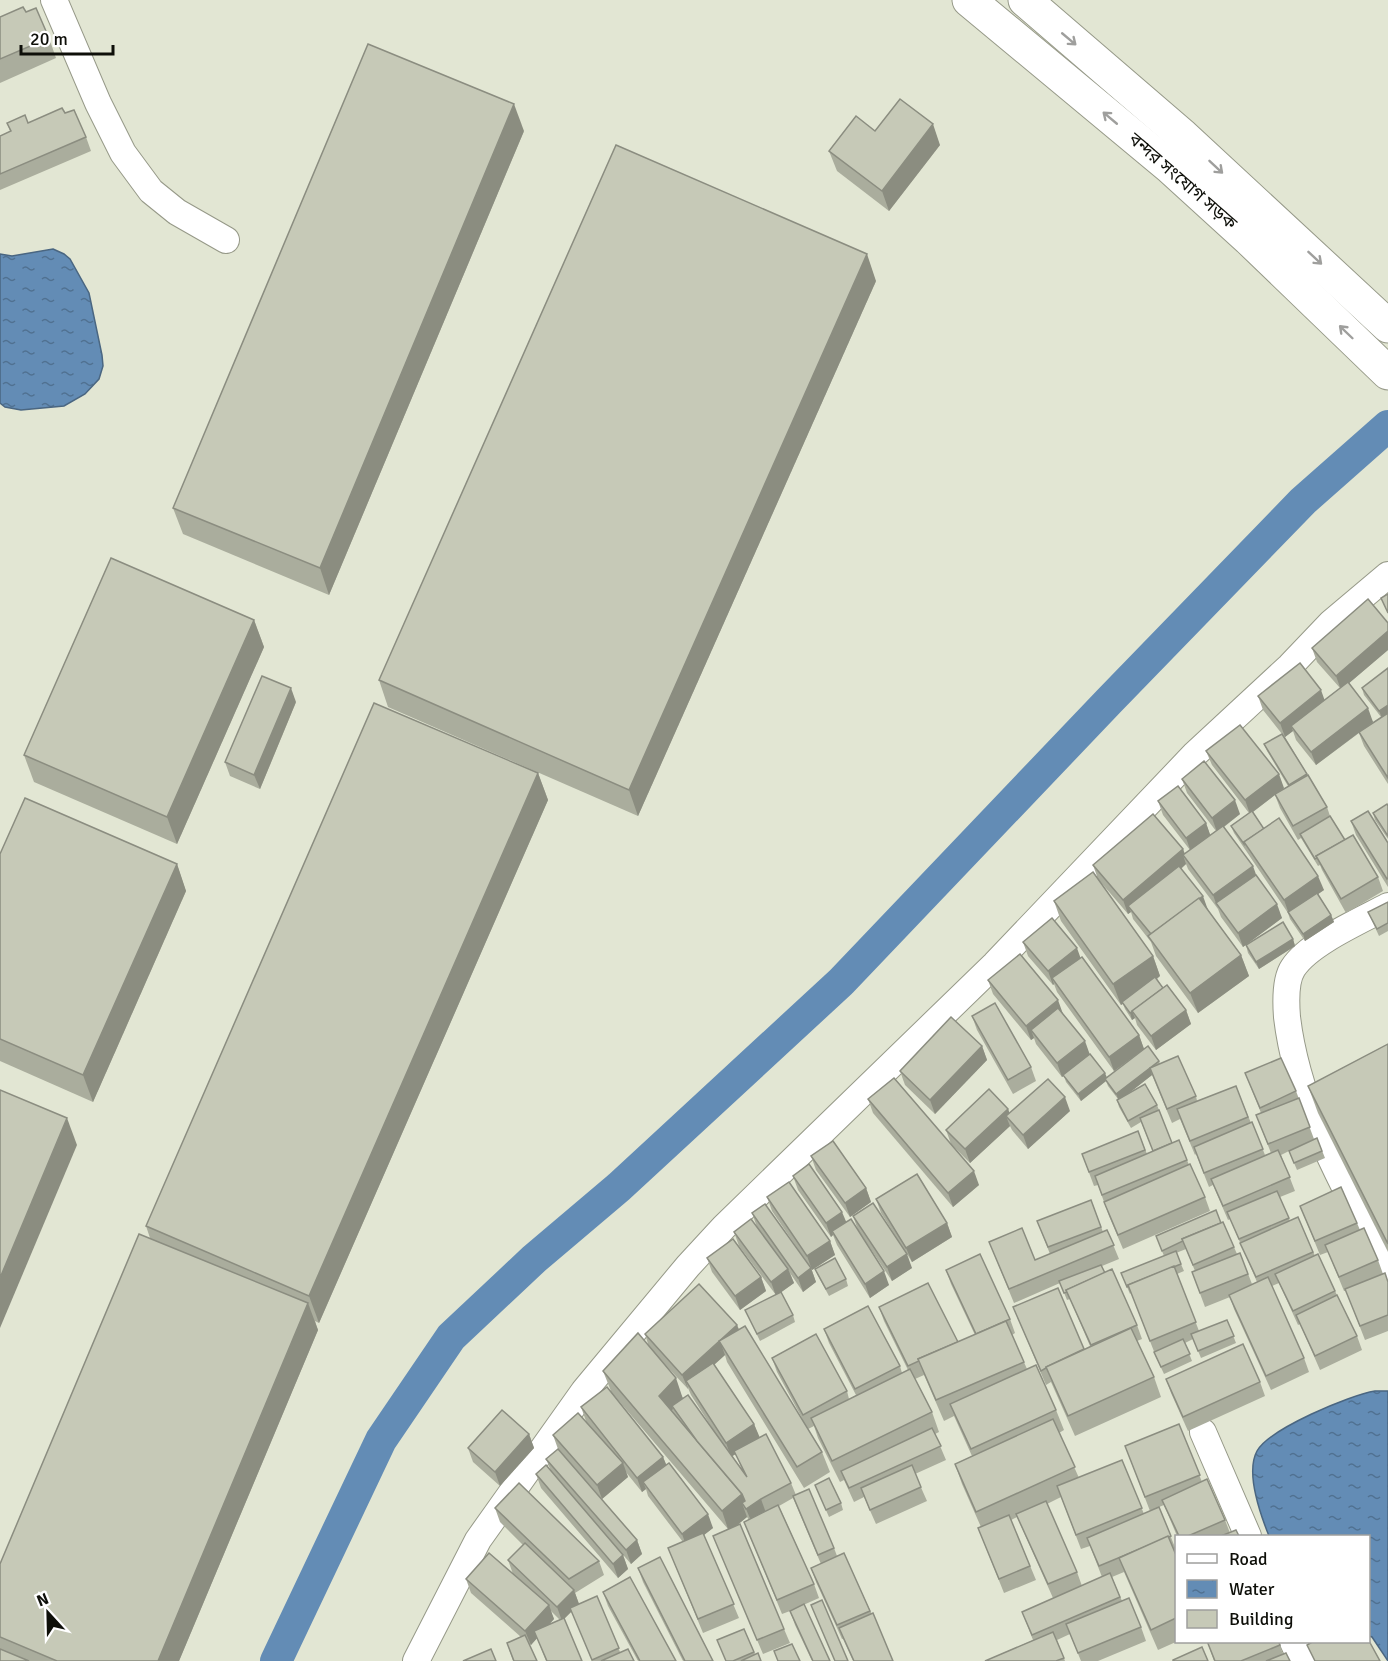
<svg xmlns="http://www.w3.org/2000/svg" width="1388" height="1661" font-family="Signika,'Noto Sans Bengali',sans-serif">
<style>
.water{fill:url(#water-ripples);stroke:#4a6681;stroke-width:1.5}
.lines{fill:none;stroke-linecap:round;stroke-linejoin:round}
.canal{stroke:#638cb5;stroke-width:32}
.street-casing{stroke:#969988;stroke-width:28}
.highway-casing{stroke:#969988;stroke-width:35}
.street{stroke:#fff;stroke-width:26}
.highway{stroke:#fff;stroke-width:33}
.wall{fill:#aaad9d;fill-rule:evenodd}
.shaded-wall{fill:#8b8d80}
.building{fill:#c6c9b7;stroke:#8b8d80;stroke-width:1.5}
.oneway{stroke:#9f9f9d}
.labels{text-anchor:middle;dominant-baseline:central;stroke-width:5;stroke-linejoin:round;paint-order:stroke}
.street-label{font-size:18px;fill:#0e0f09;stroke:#fff}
</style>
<defs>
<pattern id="water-ripples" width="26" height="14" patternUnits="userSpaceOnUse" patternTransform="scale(1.5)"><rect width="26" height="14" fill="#638cb5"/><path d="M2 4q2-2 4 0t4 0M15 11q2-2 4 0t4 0" fill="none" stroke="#507191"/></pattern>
</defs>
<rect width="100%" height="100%" fill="#e2e6d3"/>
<g class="water">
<polygon points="53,249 64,254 70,259 89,293 102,355 103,366 99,379 85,394 64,406 21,410 5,407 0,403 0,254 12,256"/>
<path d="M1375 1391H1388V1661L1372 1637 1369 1636 1368 1536H1269C1261 1516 1245 1473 1257 1451 1269 1429 1350 1395 1375 1391Z"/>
</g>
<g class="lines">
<polyline class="canal" points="276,1661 381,1440 451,1337 534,1259 619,1187 841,982 1109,701 1303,501 1388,426"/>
<g class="street-casing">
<g id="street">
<polyline points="54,0 98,103 123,153 151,191 177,212 226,240"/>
<path d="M1388 906C1362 920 1309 943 1293 968 1285 980 1286 1004 1287 1017 1298 1110 1347 1190 1388 1271"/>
<polyline points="1203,1432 1248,1536"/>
<polyline points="1293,1642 1302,1661"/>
<polyline points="416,1661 478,1540 552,1436 584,1391 688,1266 724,1227 995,964 1195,754 1290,666 1331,623 1388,575"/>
</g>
</g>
<g class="highway-casing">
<g id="highway">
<polyline points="969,0 1170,167 1249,239 1388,373"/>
<polyline points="1025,0 1183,136 1388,326"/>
</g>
</g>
<use href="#street" class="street"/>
<use href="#highway" class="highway"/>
</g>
<g class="wall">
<polygon points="26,12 49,38 56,58 0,83 0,17"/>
<polygon points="65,113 86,137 91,151 0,190 0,136 10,131 7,123 28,123"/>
<polygon points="524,131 329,595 183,534 173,508"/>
<polygon points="940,145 889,211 837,171 829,151"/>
<polygon points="876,281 638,816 388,707 379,680"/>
<polygon points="254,620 264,647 177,844 34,782 24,755"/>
<polygon points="1388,623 1388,650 1349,683 1373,722 1367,727 1381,717 1364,695 1362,688 1388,669 1388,784 1364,746 1359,733 1316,765 1296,740 1293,731 1285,737 1327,807 1330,816 1345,840 1378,877 1383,891 1346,913 1322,870 1320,865 1318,866 1301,838 1298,840 1280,808 1275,795 1253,812 1264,829 1324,890 1318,894 1331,915 1334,922 1305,941 1290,919 1288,913 1234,833 1231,826 1249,813 1212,765 1206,751 1284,788 1279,792 1288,786 1267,751 1264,744 1282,734 1263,710 1258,696 1325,700 1340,688 1317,662 1312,648"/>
<polygon points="296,702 260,789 230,776 225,762"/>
<polygon points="538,773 548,800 319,1323 315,1321 318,1330 179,1661 0,1661 0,1564 150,1238 146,1226"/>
<polygon points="1182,779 1240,814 1224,827 1257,877 1282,918 1243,947 1221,917 1218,909 1188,869 1186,864 1181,869 1208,910 1241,955 1249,976 1198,1013 1156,956 1151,942 1133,919 1131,912 1128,914 1098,879 1093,865 1183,849 1185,854 1190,850 1163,815 1158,801 1206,823 1210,835 1216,831 1187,793"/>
<polygon points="1388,806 1388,839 1375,820 1373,813"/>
<polygon points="1351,821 1388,843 1388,887 1356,835"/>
<polygon points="0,854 177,864 186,891 93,1102 0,1061"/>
<polygon points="1054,901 1153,956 1160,976 1157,979 1163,988 1186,1010 1191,1024 1156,1050 1137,1025 1135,1018 1132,1020 1125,1009 1123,1004 1121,1005 1061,921"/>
<polygon points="1388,902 1388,931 1379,936 1368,912"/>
<polygon points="1293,939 1295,946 1259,969 1248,953 1246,945"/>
<polygon points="1023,942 1080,958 1139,1035 1144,1049 1114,1071 1057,992 1054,984 1053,985 1028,956"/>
<polygon points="988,980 1063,1014 1089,1054 1107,1078 1159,1061 1160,1064 1196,1096 1197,1101 1236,1086 1251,1123 1252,1122 1265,1155 1271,1153 1256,1115 1261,1113 1245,1073 1296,1091 1314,1139 1317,1138 1325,1158 1297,1170 1289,1151 1281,1155 1295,1191 1280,1197 1290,1221 1298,1217 1315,1256 1335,1291 1357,1336 1362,1350 1320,1370 1300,1324 1298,1325 1279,1283 1272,1286 1304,1358 1309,1372 1271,1390 1234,1309 1230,1297 1205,1307 1192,1272 1195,1271 1186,1249 1176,1253 1184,1271 1177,1274 1199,1331 1227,1320 1236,1343 1201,1358 1193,1339 1185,1343 1192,1361 1164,1374 1157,1359 1131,1293 1130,1294 1121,1273 1164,1256 1156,1236 1223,1222 1237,1254 1240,1253 1252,1284 1257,1282 1230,1219 1228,1220 1213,1185 1209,1187 1196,1154 1195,1155 1180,1119 1172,1123 1152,1075 1129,1093 1157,1105 1172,1143 1179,1140 1189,1165 1205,1197 1210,1211 1123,1249 1109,1216 1098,1185 1094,1186 1082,1154 1138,1131 1147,1154 1153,1151 1141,1122 1131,1128 1119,1107 1117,1100 1118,1099 1108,1086 1106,1081 1081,1101 1066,1082 1064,1076 1062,1077 1036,1044 1034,1038 1031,1040 993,994"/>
<polygon points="972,1016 1031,1067 1036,1081 1013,1094 977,1030"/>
<polygon points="1388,1044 1388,1252 1318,1113 1308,1086"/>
<polygon points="982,1046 987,1060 935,1114 905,1085 900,1071"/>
<polygon points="868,1099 979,1185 953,1207 873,1113"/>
<polygon points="1008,1109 1010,1114 1070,1111 1028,1149 1012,1130 1010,1126 970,1163 951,1144 946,1130"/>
<polygon points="811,1156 866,1188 871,1202 850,1217 816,1170"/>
<polygon points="793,1176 846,1222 889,1285 870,1298 837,1245 833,1235 831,1237 798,1190"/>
<polygon points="767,1197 830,1241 835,1255 812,1270 811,1268 816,1282 803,1292 790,1273 794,1283 781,1292 793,1315 795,1322 760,1341 745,1310 776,1295 739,1246 734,1232 757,1227 752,1213 810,1267 772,1211"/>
<polygon points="876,1199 947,1223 952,1237 912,1262 881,1213"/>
<polygon points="1091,1200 1103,1232 1107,1230 1119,1259 1102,1266 1105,1273 1137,1325 1142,1339 1137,1341 1154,1377 1161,1397 1075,1436 1051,1382 1046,1385 1013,1307 1084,1349 1090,1346 1070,1299 1067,1300 1060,1283 1014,1303 989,1242 1035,1260 1050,1254 1037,1221"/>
<polygon points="1300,1206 1357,1223 1360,1230 1378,1260 1383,1274 1388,1282 1388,1331 1365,1340 1346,1291 1344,1291 1328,1252 1320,1255"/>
<polygon points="853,1216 912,1268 892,1281 858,1230"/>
<polygon points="707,1258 761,1277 766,1291 740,1310 712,1272"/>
<polygon points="815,1269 846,1279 848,1286 829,1296 818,1276"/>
<path d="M946 1270 1010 1319 1015 1333 1012 1335 1027 1369 1056 1410 1064 1430 1059 1433 1079 1478 1122 1460 1144 1514 1150 1511 1125 1446 1179 1424 1202 1482 1225 1520 1230 1533 1239 1536H1177L1164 1505 1159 1507 1176 1550H1174L1176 1555V1641H1178L1158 1650 1124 1572 1112 1577 1122 1601 1141 1627 1146 1641 1098 1661H1081L1070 1634 1057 1640 1065 1661H985L1033 1640 1022 1612 1102 1577 1090 1546 1081 1549 1061 1497 1047 1504 1077 1572 1082 1586 1053 1598 1017 1517 1011 1520 1036 1580 1004 1593 978 1528 981 1527 962 1484 955 1464 972 1456 954 1416 944 1421 924 1375 915 1379 932 1412 939 1432 935 1434 946 1460 915 1474 927 1501 876 1524 864 1497 854 1502 844 1480 840 1482 818 1438 814 1426 808 1429 822 1452 830 1472 804 1488 727 1362 725 1355 714 1365 754 1424 759 1437 791 1483 796 1495 834 1548 837 1556 844 1553 893 1661H853L843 1639H842L816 1582 811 1568 821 1564 793 1498 779 1506 814 1584 819 1598 801 1606 830 1661H812L795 1625 790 1611 782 1614 744 1522 749 1520 747 1517 737 1525 784 1629 790 1643 763 1654 713 1536 728 1529 613 1394 663 1457 666 1465 713 1528 704 1535 739 1618 703 1633 668 1548 683 1542 648 1496 646 1489 642 1492 625 1471 628 1477 602 1499 558 1449 553 1435 586 1421 581 1407 611 1391 603 1371 649 1347 645 1334 737 1325 739 1329 803 1420 777 1372 772 1358 847 1391 849 1399 856 1395 829 1343 824 1329 900 1366 902 1373 908 1370 884 1321 879 1307 958 1342 975 1335 951 1284ZM659 1358 688 1389V1388L691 1395 714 1431 683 1398ZM736 1454 740 1465 742 1469 732 1456Z"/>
<polygon points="1166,1379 1260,1382 1265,1396 1188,1431 1171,1393"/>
<polygon points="529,1434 534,1448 500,1486 473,1462 468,1448"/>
<polygon points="546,1459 637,1540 642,1554 631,1564 599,1527 623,1555 628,1569 618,1578 541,1488 536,1474 551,1471"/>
<polygon points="815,1485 841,1503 843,1510 829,1517"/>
<path d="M495 1508 599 1561 604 1575 575 1593 579 1604 597 1596 620 1652 634 1661H592L572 1611 564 1619 582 1661H546L537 1638 531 1645 529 1644 537 1661H513L507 1643 521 1637 471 1593 466 1579 513 1574 508 1560 523 1545 500 1522ZM550 1610 560 1620 549 1624 554 1619Z"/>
<polygon points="638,1568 713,1661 683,1661 643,1582"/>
<polygon points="603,1592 676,1661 638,1661 608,1606"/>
<polygon points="744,1629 755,1654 761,1661 726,1661"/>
<polygon points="1207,1641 1278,1641 1283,1654 1290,1661 1214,1661"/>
</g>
<g class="shaded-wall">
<polygon points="514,104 524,131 329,595 320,568"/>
<polygon points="933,124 940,145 889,211 882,191"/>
<polygon points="867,254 876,281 638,816 629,790"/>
<polygon points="254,620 264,647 177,844 167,817"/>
<polygon points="1388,631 1388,650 1341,690 1336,676"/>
<polygon points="291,688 296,702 260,789 254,775"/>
<polygon points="1321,690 1326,704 1291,726 1293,731 1285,737 1280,723"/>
<polygon points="1388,705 1388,714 1382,718 1379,711"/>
<polygon points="1368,708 1373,722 1316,765 1311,752"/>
<polygon points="538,773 548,800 319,1323 309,1296"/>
<polygon points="1279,774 1284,788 1250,814 1245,800"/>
<polygon points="1235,800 1240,814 1217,832 1212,818"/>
<polygon points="1206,823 1211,837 1191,852 1186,838"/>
<polygon points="1183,849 1187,861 1183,855 1186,864 1132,910 1128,906 1131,912 1128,914 1123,900"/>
<polygon points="177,864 186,891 93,1102 83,1075"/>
<polygon points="1253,866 1258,880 1216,903 1218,909 1213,895"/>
<polygon points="1318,876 1324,890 1289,914 1284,900"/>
<polygon points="1203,896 1208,910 1152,936"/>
<polygon points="1277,904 1282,918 1243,947 1238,933"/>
<polygon points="1331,915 1334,922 1305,941 1303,934"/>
<polygon points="1293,939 1295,946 1259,969 1256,962"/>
<polygon points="1077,948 1082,962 1052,978 1054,984 1053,985 1048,971"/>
<polygon points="1241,955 1249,976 1198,1013 1190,993"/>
<polygon points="1153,956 1160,976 1121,1005 1113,984"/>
<polygon points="1058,1000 1063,1014 1031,1030 1034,1038 1031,1040 1026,1026"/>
<polygon points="1186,1010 1191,1024 1156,1050 1151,1036"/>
<polygon points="1132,1011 1135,1018 1132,1020 1130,1013"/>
<polygon points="1139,1035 1144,1049 1114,1071 1109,1057"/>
<polygon points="1085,1041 1090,1055 1062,1077 1057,1063"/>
<polygon points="982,1046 987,1060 935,1114 930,1100"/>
<polygon points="1150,1068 1152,1075 1119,1101 1116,1094"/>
<polygon points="1105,1073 1108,1080 1105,1079 1106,1081 1081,1101 1078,1094"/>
<polygon points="1065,1097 1070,1111 1028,1149 1023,1135"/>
<polygon points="1008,1109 1013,1123 1006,1116 1010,1126 970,1163 965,1149"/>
<polygon points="67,1118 77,1145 0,1328 0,1278"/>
<polygon points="974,1171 979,1185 953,1207 948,1193"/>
<polygon points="866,1188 871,1202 850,1217 845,1203"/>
<polygon points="842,1212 848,1226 832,1231 833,1235 831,1237 826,1223"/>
<polygon points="947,1223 952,1237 912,1262 906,1248"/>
<polygon points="830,1241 835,1255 812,1270 807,1256"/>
<polygon points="907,1254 912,1268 892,1281 887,1267"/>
<polygon points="811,1268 816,1282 803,1292 798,1278"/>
<polygon points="788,1269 794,1283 776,1296 771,1282"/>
<polygon points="884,1271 889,1285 870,1298 865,1284"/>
<polygon points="761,1277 766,1291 740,1310 735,1296"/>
<polygon points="308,1303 318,1330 179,1661 158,1661"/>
<polygon points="737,1325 742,1339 720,1341"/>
<polygon points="720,1341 725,1355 689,1387 686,1381 688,1389 682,1375"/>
<polygon points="676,1378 683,1399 672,1406 673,1409 666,1416 659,1396"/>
<polygon points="754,1424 760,1438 731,1457 726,1443"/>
<polygon points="529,1434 534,1448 500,1486 495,1472"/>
<polygon points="663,1457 669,1471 643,1482 646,1489 642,1492 637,1478"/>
<polygon points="623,1463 628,1477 602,1499 597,1485"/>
<polygon points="742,1494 761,1499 766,1513 752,1523 746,1509 742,1503 747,1517 729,1532 722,1511"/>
<polygon points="708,1514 713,1528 687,1548 682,1534"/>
<polygon points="637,1540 642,1554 631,1564 626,1550"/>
<polygon points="623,1555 628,1569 618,1578 613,1564"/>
<polygon points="574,1590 579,1604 562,1621 557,1607"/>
<polygon points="549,1605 554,1619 531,1645 525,1631"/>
</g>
<g class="building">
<polygon points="23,7 26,12 36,8 49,38 0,59 0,17"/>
<polygon points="368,44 514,104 320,568 173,508"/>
<polygon points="900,99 933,124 882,191 829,151 856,116 875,131"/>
<polygon points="62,108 65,113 74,110 86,137 0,174 0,136 11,131 7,123 25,115 28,123"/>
<polygon points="616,145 867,254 629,790 379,680"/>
<polygon points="111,558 254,620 167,817 24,755"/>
<polygon points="1388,594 1388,613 1381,598"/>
<polygon points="1368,599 1388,623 1388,631 1336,676 1312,648"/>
<polygon points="1300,663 1321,690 1280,723 1258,696"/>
<polygon points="1388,668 1388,705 1379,711 1362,688"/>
<polygon points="262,676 291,688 254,775 225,762"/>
<polygon points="1348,682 1368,708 1311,752 1291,726"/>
<polygon points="374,703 538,773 309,1296 146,1226"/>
<polygon points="1388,713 1388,778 1359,732"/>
<polygon points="1240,725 1279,774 1245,800 1206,751"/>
<polygon points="1282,734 1307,774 1289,785 1264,744"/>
<polygon points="1204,761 1235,800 1212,818 1182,779"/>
<polygon points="1308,775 1327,807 1293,826 1275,794"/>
<polygon points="1178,786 1206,823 1186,838 1158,801"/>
<polygon points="25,798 177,864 83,1075 0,1039 0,854"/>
<polygon points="1387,804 1388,806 1388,836 1373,813"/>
<polygon points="1252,811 1264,829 1244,842 1244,844 1231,826"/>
<polygon points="1368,811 1388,843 1388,878 1387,879 1351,821"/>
<polygon points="1153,814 1183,849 1123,900 1093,865"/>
<polygon points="1330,816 1345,840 1316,856 1317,858 1315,859 1300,834"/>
<polygon points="1279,818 1318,876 1284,900 1244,842"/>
<polygon points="1223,826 1253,866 1213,895 1183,855"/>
<polygon points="1353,835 1378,877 1341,899 1316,856"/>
<polygon points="1179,866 1203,896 1151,934 1128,906"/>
<polygon points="1093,872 1153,956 1113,984 1054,901"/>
<polygon points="1256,875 1277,904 1238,933 1216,903"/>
<polygon points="1317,893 1331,915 1303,934 1288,912"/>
<polygon points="1199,898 1241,955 1190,993 1148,936"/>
<polygon points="1388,902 1388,923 1377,929 1368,912"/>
<polygon points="1052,918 1077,948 1048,971 1023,942"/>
<polygon points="1283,922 1293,939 1256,962 1246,945"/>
<polygon points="1020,954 1058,1000 1026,1026 988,980"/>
<polygon points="1082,957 1139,1035 1109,1057 1052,978"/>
<polygon points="1155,977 1163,988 1130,1013 1122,1002"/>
<polygon points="1167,985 1186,1010 1151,1036 1132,1011"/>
<polygon points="995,1003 1031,1067 1008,1080 972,1016"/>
<polygon points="1058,1008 1085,1041 1057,1063 1031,1030"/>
<polygon points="951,1017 982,1046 930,1100 900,1071"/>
<polygon points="1388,1044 1388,1244 1308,1086"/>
<polygon points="1148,1046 1159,1061 1116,1094 1105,1079"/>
<polygon points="1090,1054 1105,1073 1078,1094 1063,1075"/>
<polygon points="1178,1056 1196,1096 1167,1109 1150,1068"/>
<polygon points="1281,1058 1296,1091 1260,1108 1245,1073"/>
<polygon points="894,1078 974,1171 948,1193 868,1099"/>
<polygon points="1048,1079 1065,1097 1023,1135 1006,1116"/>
<polygon points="1145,1084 1157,1105 1128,1121 1117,1100"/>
<polygon points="1236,1086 1248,1117 1190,1141 1177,1109"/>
<polygon points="989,1089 1008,1109 965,1149 946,1130"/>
<polygon points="0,1090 67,1118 0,1278"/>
<polygon points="1299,1098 1310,1127 1268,1144 1256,1115"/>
<polygon points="1159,1110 1172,1143 1153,1151 1140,1118"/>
<polygon points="1252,1122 1263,1149 1204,1173 1194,1147"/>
<polygon points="1138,1131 1145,1150 1089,1172 1082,1154"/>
<polygon points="1317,1138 1322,1151 1294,1163 1289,1151"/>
<polygon points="1179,1140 1187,1160 1102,1195 1095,1176"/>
<polygon points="833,1141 866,1188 845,1203 811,1156"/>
<polygon points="1278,1150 1290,1177 1223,1206 1211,1179"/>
<polygon points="809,1164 842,1212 826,1223 793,1176"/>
<polygon points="1190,1164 1205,1197 1118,1235 1104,1202"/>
<polygon points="917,1174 947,1223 906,1248 876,1199"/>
<polygon points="789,1182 830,1241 807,1256 767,1197"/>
<polygon points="1341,1187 1357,1223 1315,1241 1300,1206"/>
<polygon points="1277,1191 1289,1218 1239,1239 1227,1212"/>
<polygon points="1091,1200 1101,1227 1048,1247 1037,1221"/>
<polygon points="873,1203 907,1254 887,1267 853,1216"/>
<polygon points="765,1204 811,1268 798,1278 752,1213"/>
<polygon points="1216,1210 1221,1223 1182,1239 1183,1241 1162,1251 1156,1236"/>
<polygon points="1298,1217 1313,1252 1256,1277 1240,1243"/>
<polygon points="751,1219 788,1269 771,1282 734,1232"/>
<polygon points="851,1219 884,1271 865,1284 832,1231"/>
<polygon points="1223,1222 1234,1247 1193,1265 1182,1239"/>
<polygon points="1022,1228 1035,1260 1107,1230 1114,1245 1009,1289 989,1242"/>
<polygon points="1364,1228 1378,1260 1339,1277 1325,1245"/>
<polygon points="139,1234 308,1303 158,1661 57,1661 0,1637 0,1564"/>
<polygon points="733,1239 761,1277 735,1296 707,1258"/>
<polygon points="1176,1251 1181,1264 1128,1285 1129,1286 1127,1287 1121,1273"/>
<polygon points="1240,1253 1248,1274 1200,1293 1192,1272"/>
<polygon points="980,1254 1010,1319 976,1334 946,1270"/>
<polygon points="1318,1254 1335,1291 1293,1311 1275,1274"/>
<polygon points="835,1258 846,1279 826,1289 815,1269"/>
<polygon points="1101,1265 1105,1273 1066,1290 1067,1292 1064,1293 1059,1281"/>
<polygon points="1174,1266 1196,1322 1150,1341 1128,1285"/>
<polygon points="1112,1269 1137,1325 1091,1345 1066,1290"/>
<polygon points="1385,1273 1388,1282 1388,1315 1360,1326 1345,1289"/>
<polygon points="1268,1277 1304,1358 1266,1376 1229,1295"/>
<polygon points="928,1283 958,1342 918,1359 919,1361 908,1366 879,1307"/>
<polygon points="699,1284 737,1325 682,1375 645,1334"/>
<polygon points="1058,1288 1084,1349 1046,1367 1046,1368 1041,1371 1013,1307"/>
<polygon points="781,1292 793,1315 757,1334 745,1310"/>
<polygon points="1337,1295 1357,1336 1315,1356 1296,1315"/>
<polygon points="868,1306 900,1366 855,1389 824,1329"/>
<polygon points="1227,1320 1234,1336 1198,1351 1191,1334"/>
<polygon points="1006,1321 1024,1362 936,1400 918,1359"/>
<polygon points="745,1326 822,1452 797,1467 719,1341"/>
<polygon points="1131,1328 1154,1377 1068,1416 1046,1367"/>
<polygon points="638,1333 676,1378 659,1396 742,1494 722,1511 603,1371"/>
<polygon points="816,1334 847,1391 803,1415 772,1358"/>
<polygon points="1183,1339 1190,1354 1161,1367 1154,1352"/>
<polygon points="1243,1344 1260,1382 1183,1417 1166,1379"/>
<polygon points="713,1363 754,1424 726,1443 686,1381"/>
<polygon points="1036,1365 1056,1410 971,1449 950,1404"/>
<polygon points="910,1369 932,1412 832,1461 811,1418"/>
<polygon points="607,1387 663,1457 637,1478 581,1407"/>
<polygon points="688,1395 747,1477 734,1451 766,1434 791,1483 761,1499 746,1509 742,1503 745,1501 742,1494 697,1441 672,1406"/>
<polygon points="502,1410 529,1434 495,1472 468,1448"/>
<polygon points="578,1413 623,1463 597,1485 553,1435"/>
<polygon points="1053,1419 1075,1467 976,1512 955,1464"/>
<polygon points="1179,1424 1200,1475 1145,1497 1125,1446"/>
<polygon points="932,1428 941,1446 849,1488 841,1471"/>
<polygon points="558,1449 637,1540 626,1550 546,1459"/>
<polygon points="1122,1460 1142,1508 1076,1535 1057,1486"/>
<polygon points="669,1463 708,1514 682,1534 643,1482"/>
<polygon points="546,1465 623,1555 613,1564 536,1474"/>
<polygon points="912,1465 921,1487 870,1510 861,1488"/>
<polygon points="829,1478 841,1503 826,1510 815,1485"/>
<polygon points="1207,1479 1225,1520 1188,1536 1179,1536 1162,1500"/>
<polygon points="519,1483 599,1561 569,1579 495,1508"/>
<polygon points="809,1489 834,1548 818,1555 793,1496"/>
<polygon points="1046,1501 1077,1572 1048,1584 1016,1514"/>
<polygon points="778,1505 814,1584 777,1600 744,1522"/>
<polygon points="1159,1507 1171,1536 1099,1566 1087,1538"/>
<polygon points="1009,1515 1030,1566 999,1579 978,1528"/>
<polygon points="740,1524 784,1629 757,1640 713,1536"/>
<polygon points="1236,1530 1239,1536 1221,1536"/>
<polygon points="703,1533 734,1604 698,1619 668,1548"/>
<polygon points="1168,1536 1176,1555 1176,1618 1151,1630 1119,1558"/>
<polygon points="525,1543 574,1590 557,1607 508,1560"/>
<polygon points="489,1553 549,1605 525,1631 466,1579"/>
<polygon points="844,1553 870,1611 837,1625 811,1568"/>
<polygon points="660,1557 713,1661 685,1661 638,1568"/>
<polygon points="1110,1573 1120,1597 1032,1635 1022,1612"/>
<polygon points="630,1577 676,1661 640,1661 603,1592"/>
<polygon points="597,1596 619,1648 592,1660 570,1608"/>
<polygon points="1129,1598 1141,1627 1078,1653 1066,1624"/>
<polygon points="822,1600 848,1661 835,1661 811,1605"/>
<polygon points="804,1604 830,1661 813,1661 790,1611"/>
<polygon points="873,1613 893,1661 854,1661 839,1628"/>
<polygon points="564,1618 582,1661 547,1661 534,1631"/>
<polygon points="744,1629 754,1652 733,1661 726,1661 717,1640"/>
<polygon points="1053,1632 1064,1658 1056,1661 985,1661"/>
<polygon points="525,1635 537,1661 514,1661 507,1643"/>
<polygon points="1368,1639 1380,1661 1315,1661 1307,1645 1314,1641 1368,1641"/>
<polygon points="1207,1641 1278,1641 1280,1645 1241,1661 1215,1661"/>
<polygon points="792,1644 800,1661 778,1661 774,1651"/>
<polygon points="1202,1647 1208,1661 1173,1661 1173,1660"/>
<polygon points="0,1649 29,1661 0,1661"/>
<polygon points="491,1649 496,1661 463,1661"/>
<polygon points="628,1649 634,1661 601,1661"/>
<polygon points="758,1653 761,1661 741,1661"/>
<polygon points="1286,1653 1290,1661 1266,1661"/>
</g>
<defs><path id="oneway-shaft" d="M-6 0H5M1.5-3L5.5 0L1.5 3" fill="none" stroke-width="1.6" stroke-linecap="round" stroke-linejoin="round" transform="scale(1.5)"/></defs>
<g class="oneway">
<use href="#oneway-shaft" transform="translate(1069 39) rotate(40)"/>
<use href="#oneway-shaft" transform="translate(1110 118) rotate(-140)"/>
<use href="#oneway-shaft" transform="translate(1216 167) rotate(43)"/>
<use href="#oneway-shaft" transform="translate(1315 258) rotate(43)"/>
<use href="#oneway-shaft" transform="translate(1346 332) rotate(-136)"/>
</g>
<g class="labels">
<g class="street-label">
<text transform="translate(1183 181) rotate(41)">বন্দর সংযোগ সড়ক</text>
</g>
</g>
<rect x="1175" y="1535" width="195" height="108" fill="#ffffff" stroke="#9f9f9d" stroke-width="1.5"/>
<rect x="1187" y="1554" width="30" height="9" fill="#ffffff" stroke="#9f9f9d" stroke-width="1.5"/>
<text x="1229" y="1565" font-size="18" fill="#0e0f09">Road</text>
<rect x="1187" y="1580" width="30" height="18" fill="url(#water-ripples)" stroke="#9f9f9d" stroke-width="1.5"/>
<text x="1229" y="1595" font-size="18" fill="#0e0f09">Water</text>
<rect x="1187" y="1610" width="30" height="18" fill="#c6c9b7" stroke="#9f9f9d" stroke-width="1.5"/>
<text x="1229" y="1625" font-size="18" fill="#0e0f09">Building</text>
<g transform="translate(48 1613) rotate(338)" stroke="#ffffff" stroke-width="4.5" paint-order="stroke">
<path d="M0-4.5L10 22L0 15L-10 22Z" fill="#0e0f09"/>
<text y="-9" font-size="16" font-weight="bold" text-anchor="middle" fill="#0e0f09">N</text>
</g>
<path d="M21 45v9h92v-9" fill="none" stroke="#0e0f09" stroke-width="3"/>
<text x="30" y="45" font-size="18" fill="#0e0f09" stroke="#ffffff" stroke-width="4.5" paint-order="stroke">20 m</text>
</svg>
